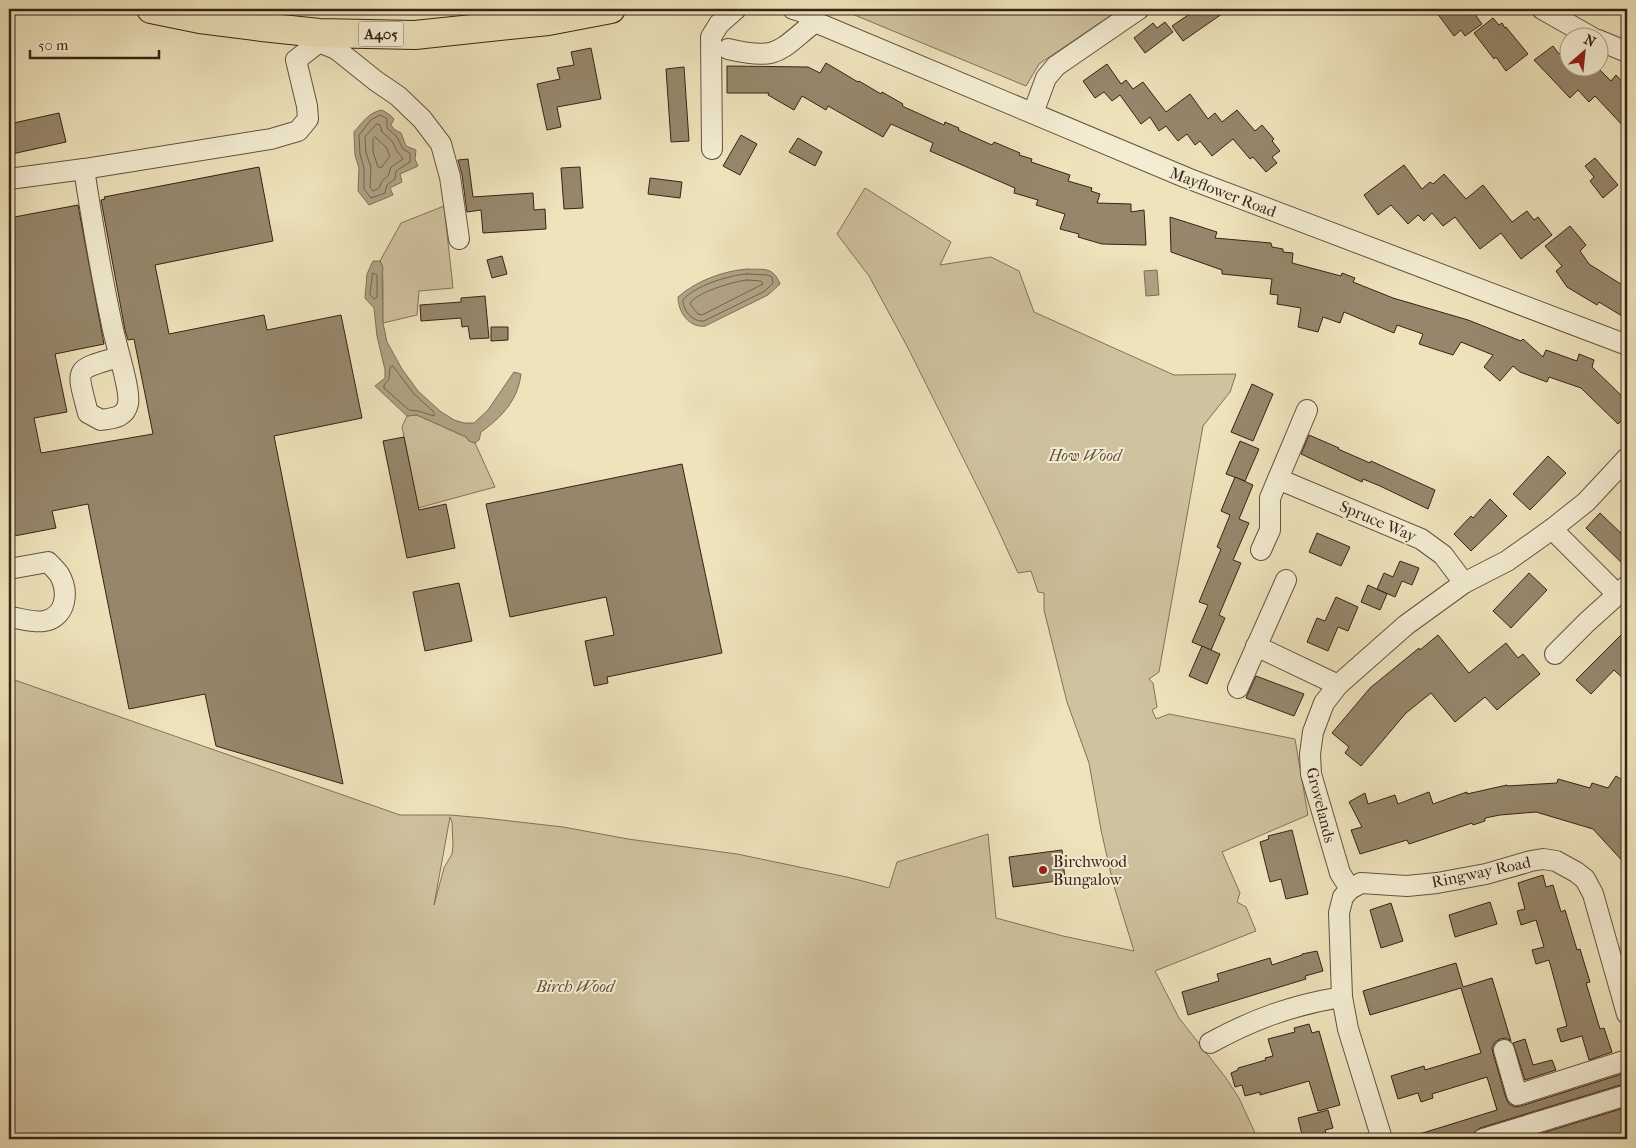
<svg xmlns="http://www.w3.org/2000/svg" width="1636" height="1148" font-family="'IM FELL French Canon',serif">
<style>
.green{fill:#cfc29f;stroke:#82725b;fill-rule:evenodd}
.water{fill:#afa283;stroke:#7f6f58}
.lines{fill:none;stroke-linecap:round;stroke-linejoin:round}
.shore{stroke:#72624d;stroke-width:1}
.building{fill:#96876c;stroke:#362317}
.minor-casing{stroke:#645340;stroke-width:22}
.highway-casing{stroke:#362317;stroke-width:30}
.minor{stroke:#f4edd3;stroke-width:20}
.highway{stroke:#eee3bb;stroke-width:28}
.poi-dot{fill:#8f2418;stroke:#f4edd3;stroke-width:2}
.labels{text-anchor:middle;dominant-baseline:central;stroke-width:4;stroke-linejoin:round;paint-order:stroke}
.shield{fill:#f4edd3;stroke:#6f604f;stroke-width:1}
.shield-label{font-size:15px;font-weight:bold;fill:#362317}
.street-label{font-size:16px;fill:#362317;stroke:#f4edd3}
.park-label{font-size:16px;font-style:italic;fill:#5c4b39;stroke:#f4edd3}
.poi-label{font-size:16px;fill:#362317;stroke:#f4edd3;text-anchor:start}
</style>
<rect width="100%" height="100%" fill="#eee3bb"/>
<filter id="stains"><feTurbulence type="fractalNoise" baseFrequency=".004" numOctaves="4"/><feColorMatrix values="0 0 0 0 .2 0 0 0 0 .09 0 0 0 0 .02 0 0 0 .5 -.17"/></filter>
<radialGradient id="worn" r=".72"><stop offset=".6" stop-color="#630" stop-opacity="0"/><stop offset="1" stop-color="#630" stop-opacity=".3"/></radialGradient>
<g class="green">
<polygon points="840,9 1120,9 1039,64 1026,86"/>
<path d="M865 188 951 242 940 265 991 257 1019 271 1034 312 1174 375 1236 374 1230 392 1203 426 1159 672 1149 679 1153 683 1157 707 1152 710 1156 719 1169 714 1295 739 1308 815 1222 852 1240 893 1237 902 1246 907 1256 931 1155 971 1179 1018 1226 1078 1239 1098 1255 1133 1241 1139H9V678L400 815H450L484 818 563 827 628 839 737 854 847 877 889 888 897 862 988 834 996 918 1063 936 1134 951 1113 883 1101 830 1089 763 1067 702 1044 610V593L1038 592 1031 571 1018 573 988 508 908 348 869 276 837 234ZM450 817 452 822 453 846 452 854 444 868 434 905Z"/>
<path d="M444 206 453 288 419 291 417 315 383 323C382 309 385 270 380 261L401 223Z"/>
<polygon points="417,415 466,437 469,441 475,443 495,487 418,508 402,427 407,416"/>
</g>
<g class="water">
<path d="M382 110 390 115 394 119 391 125 395 130 401 133 406 146 416 150 415 159 418 166 400 174 402 182 390 188 393 195 369 205 358 191 359 168 355 155 354 132C362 123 369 112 382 110Z"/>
<path d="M373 261H380L383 267 382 279 383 323 387 342 402 369 418 391 440 411 454 420 464 423H474L488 410 514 372 521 374C518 400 502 417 481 432L479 440 475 443 469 441 466 437 417 415 407 416 375 386 385 378V370L377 336 374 308 365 298 367 274Z"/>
<path d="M747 269C764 270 773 266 780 284L768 295 705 326C689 328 678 312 678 297 696 281 723 271 747 269Z"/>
<polygon points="1157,270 1159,295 1146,296 1144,271"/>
</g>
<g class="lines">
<g class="shore">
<polygon points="378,116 381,115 387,119 387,128 397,137 403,149 410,153 410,162 396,171 395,179 387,185 385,193 371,198 364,189 364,168 360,154 359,135 371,120"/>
<polygon points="377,124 380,125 382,132 392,141 397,151 403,159 391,167 388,176 382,181 379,188 373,191 370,187 371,167 366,153 365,137"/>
<polygon points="375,137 386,147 390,156 381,168 378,167 373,152 373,139"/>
<polygon points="373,273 377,275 377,297 374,299 370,295"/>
<path d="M747 274 768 275 772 277 773 283 765 291 704 321C693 322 683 311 683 300 694 286 729 275 747 274Z"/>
<path d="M747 280 761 281 763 284 702 315 698 314 690 304C694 293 735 281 747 280Z"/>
<polygon points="393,366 414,394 434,412 434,416 418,411 409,410 384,388 384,385 389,379 390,368"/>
</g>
</g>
<g class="building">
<polygon points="1197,9 1229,9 1183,41 1172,26"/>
<polygon points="1434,9 1471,9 1482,24 1465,36 1461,30 1454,36"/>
<polygon points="1493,18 1499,25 1502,23 1505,28 1506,27 1528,54 1506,71 1496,57 1494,59 1474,33"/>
<polygon points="1165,22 1173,32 1145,53 1134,38 1153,23 1157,28"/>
<polygon points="1568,45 1568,68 1598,68 1611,81 1616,75 1627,87 1627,130 1595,96 1589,102 1578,90 1570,98 1534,60 1553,46 1559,54"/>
<polygon points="591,48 601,99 557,107 561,127 547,130 537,84 560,79 557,68 574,65 571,52"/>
<polygon points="826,63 858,82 859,81 881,94 882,92 903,104 902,106 944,125 945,122 959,128 958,130 992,145 994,142 1020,153 1019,155 1032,159 1031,162 1070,175 1068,181 1092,188 1091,191 1100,194 1097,203 1131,204 1131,212 1144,210 1146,245 1102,244 1078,237 1079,234 1060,229 1065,214 1036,205 1038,200 1014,193 1015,188 930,151 933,143 891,124 883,137 828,106 826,110 802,96 794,110 768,95 769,93 727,93 727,66 808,67 820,73"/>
<polygon points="1107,64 1121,84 1126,80 1133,89 1143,82 1166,112 1190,94 1208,119 1215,113 1222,122 1237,110 1255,131 1262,125 1274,139 1272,141 1280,151 1272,157 1277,163 1266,172 1253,157 1250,159 1233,139 1212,156 1200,141 1195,145 1187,134 1178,141 1166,126 1159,131 1150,117 1141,124 1120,95 1112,101 1104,92 1095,98 1083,81"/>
<polygon points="684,67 689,141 671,142 666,69"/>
<polygon points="59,113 66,142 12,154 9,139 9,124"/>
<polygon points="741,135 757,144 740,175 723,166"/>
<polygon points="798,138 822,152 815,166 789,152"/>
<polygon points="1595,158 1618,185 1603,198 1590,181 1594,177 1585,166"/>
<polygon points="468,159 473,197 533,193 534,210 545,209 546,229 483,233 481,210 467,212 462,175 458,160"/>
<polygon points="1404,165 1422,189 1430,182 1433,184 1444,174 1466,199 1483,185 1512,222 1527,211 1534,220 1538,217 1552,235 1521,259 1501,233 1480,249 1455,217 1443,226 1432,213 1424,221 1418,215 1408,224 1391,205 1378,215 1364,195"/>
<polygon points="259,167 273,241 155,265 169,334 264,315 267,330 341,315 362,418 274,436 343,784 216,746 205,694 129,709 88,504 52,511 56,528 9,537 9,218 78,205 104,344 55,354 67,412 34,418 41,453 153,434 134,339 128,340 125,330 101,200 105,199 104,197"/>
<polygon points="580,167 583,208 564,209 561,168"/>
<polygon points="650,178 682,182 680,198 648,194"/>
<polygon points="1170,217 1217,232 1215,238 1271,243 1272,247 1283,249 1283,252 1293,253 1292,263 1341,276 1342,273 1355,278 1353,282 1393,298 1468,320 1521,341 1523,339 1543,357 1546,350 1577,361 1579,354 1594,360 1592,367 1627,401 1627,415 1618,424 1581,388 1549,377 1547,382 1520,372 1513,366 1500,381 1484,367 1493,355 1461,342 1453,355 1419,344 1423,334 1397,325 1394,333 1344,312 1340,323 1323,317 1318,332 1298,327 1301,308 1277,304 1278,295 1270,294 1272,279 1222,274 1222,270 1171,252"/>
<polygon points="1570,226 1586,245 1580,251 1589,264 1627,288 1627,308 1622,316 1599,302 1597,305 1567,287 1556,271 1562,266 1545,246"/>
<polygon points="502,256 507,274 492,278 487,260"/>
<polygon points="485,296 489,338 470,339 468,326 462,327 461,318 421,321 420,305 461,302 461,298"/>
<polygon points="491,327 508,327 508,340 491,341"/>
<polygon points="1252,384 1273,394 1253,441 1231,432"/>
<polygon points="1309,435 1339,448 1338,449 1370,463 1371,461 1435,490 1428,509 1380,486 1363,479 1362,482 1301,454"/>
<polygon points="404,437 419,510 446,504 455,548 407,558 383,441"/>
<polygon points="1240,441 1259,449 1245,481 1226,474"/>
<polygon points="1548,456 1566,473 1530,510 1513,494"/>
<polygon points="682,464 722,653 607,677 608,683 594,686 585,641 614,635 606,597 510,617 486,504"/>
<polygon points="1235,477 1253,485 1239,519 1249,523 1233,560 1241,563 1219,615 1225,618 1211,650 1192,642 1208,605 1199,602 1221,549 1217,547 1230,515 1221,511"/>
<polygon points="1490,499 1507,516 1471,551 1454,534 1471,516 1473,518"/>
<polygon points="1600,513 1627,539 1627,568 1586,528"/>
<polygon points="1317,533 1350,547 1341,566 1309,552"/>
<polygon points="1400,561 1419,568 1412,585 1402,581 1395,597 1377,589 1384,573 1393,577"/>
<polygon points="1529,573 1547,590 1511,628 1493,611"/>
<polygon points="459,583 472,641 425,651 413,592"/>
<polygon points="1368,585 1387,594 1380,610 1361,602"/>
<polygon points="1336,597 1358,607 1348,631 1338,627 1328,651 1307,642 1317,618 1325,621"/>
<polygon points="1627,629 1627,682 1614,670 1591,694 1576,680"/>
<polygon points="1438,635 1469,673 1506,643 1518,658 1523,654 1540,674 1497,710 1485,697 1455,722 1431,693 1406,713 1361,766 1345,753 1349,747 1332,733 1370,688 1419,648 1420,650"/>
<polygon points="1202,646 1220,654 1207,684 1189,676"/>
<polygon points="1256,676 1304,694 1294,716 1246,698"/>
<polygon points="1616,776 1627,783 1627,866 1593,829 1536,812 1500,815 1485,818 1485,821 1473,825 1472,823 1409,844 1407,840 1360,854 1351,830 1362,827 1349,802 1365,793 1368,804 1395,795 1398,804 1429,792 1433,804 1467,792 1467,794 1507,785 1507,786 1557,783 1558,779 1590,788 1592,783 1608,788"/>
<polygon points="1292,830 1308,894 1286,899 1281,879 1270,882 1260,842 1269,839 1268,836"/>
<polygon points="1062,850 1065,880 1013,887 1009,857"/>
<polygon points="1543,875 1546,887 1553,885 1561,912 1565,910 1577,950 1580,949 1590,982 1586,983 1600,1029 1604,1028 1612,1052 1589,1060 1582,1036 1561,1042 1557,1029 1567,1026 1549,960 1536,964 1532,950 1544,947 1536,920 1521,925 1517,911 1525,909 1518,883"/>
<polygon points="1490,902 1497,924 1455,937 1449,915"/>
<polygon points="1391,903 1403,941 1381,948 1370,910"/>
<polygon points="1317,951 1323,971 1305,976 1306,979 1188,1015 1182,992 1219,981 1217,974 1270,958 1272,965 1302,955 1302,954"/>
<polygon points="1456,963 1463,987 1492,978 1511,1041 1506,1038 1500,1039 1495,1042 1492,1048 1493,1053 1506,1098 1509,1104 1515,1107 1521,1106 1625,1073 1627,1083 1480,1128 1472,1135 1457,1139 1413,1139 1413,1136 1497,1110 1487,1077 1432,1094 1433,1098 1421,1102 1418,1093 1398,1099 1391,1076 1424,1066 1425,1070 1481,1053 1461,988 1370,1015 1363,991"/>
<polygon points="1309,1024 1312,1033 1319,1031 1340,1105 1318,1111 1309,1081 1260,1095 1260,1092 1245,1096 1242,1085 1235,1087 1231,1073 1238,1070 1238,1068 1266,1060 1265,1058 1273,1056 1268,1039 1295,1032 1294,1028"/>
<polygon points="1525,1039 1533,1065 1552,1060 1556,1070 1525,1080 1513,1043"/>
<polygon points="1627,1107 1627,1139 1523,1139"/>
<polygon points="1328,1110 1333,1128 1325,1130 1328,1139 1303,1139 1298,1118"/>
</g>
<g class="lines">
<g class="minor-casing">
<g id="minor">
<polyline points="793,9 803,12 815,22 1187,178 1627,345"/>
<polyline points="1542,9 1593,38"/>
<polyline points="1598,40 1627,52"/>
<polyline points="319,42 336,49 376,81 398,96 422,119 441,144 450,177 459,239"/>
<path d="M728 49C779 61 778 51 815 22"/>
<polyline points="1033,113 1046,78 1056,66 1139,9"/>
<polyline points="712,149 711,37 719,24 736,9"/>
<path d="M84 169C92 221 101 273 112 325 115 342 131 390 128 404 125 418 113 418 101 420L88 413C76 367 73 370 119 357"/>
<polyline points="9,179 84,169 271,139 298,131 308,119 307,106 296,60 319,42 319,33"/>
<polyline points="1278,479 1421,539 1443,555 1464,583"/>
<polyline points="1552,529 1617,594"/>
<polyline points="1261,550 1270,530 1270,498 1307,410"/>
<path d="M9 569 48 562C52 566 56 570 59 574 69 591 67 617 44 621 34 623 19 618 9 617"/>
<polyline points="1256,646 1338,685"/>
<polyline points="1555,654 1587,622 1627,586"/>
<polyline points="1238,688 1286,580"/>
<polyline points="1350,889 1361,883 1407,886 1437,883 1486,874 1531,861 1543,859 1556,861 1576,872 1585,879 1593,894 1627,1014"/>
<path d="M1210 1043C1254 1019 1292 1005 1342 997"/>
<polyline points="1504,1050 1517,1095 1627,1060"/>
<polyline points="1382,1139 1348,1029 1342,997 1339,913 1343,897 1350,889 1340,873 1335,856 1311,774 1310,754 1313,732 1324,703 1338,685 1406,625 1464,583 1507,561 1552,529 1586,502 1627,458"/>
<polyline points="1483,1139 1627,1095"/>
</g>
</g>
<g class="highway-casing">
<polyline id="highway" points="151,9 200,19 262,27 319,33 415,35 548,21 611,9"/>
</g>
<use href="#minor" class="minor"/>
<use href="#highway" class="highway"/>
</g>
<circle class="poi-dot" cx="1043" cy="870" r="5"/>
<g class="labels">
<rect class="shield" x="358.5" y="21.5" width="45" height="25" rx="4"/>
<g class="shield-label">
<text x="381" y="34">A405</text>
</g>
<g class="street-label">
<text transform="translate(1223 192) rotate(21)">Mayflower Road</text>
<text transform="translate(1378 521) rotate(23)">Spruce Way</text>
<text transform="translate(1321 805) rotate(76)">Grovelands</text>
<text transform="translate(1481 872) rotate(-12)">Ringway Road</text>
</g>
<g class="park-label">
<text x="1085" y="455">How Wood</text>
<text x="575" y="986">Birch Wood</text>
</g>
<g class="poi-label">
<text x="1053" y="861">Birchwood<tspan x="1053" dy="18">Bungalow</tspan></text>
</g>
</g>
<rect width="1636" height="1148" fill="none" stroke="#eee3bb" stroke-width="30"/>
<rect x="10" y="10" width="1616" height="1128" fill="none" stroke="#362317" stroke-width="2.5"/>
<rect x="15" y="15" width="1606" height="1118" fill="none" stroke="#362317"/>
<g transform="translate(1584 52) rotate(27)"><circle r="24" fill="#f4edd3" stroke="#a89c88"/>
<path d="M0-4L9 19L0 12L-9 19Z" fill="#8f2418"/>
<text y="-8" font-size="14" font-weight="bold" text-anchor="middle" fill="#362317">N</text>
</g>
<path d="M30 50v8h129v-8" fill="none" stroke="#362317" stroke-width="2.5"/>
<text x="38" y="50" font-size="15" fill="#362317" stroke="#f4edd3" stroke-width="4" paint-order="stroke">50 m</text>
<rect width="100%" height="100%" filter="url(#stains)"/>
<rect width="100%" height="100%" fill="url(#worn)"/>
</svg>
